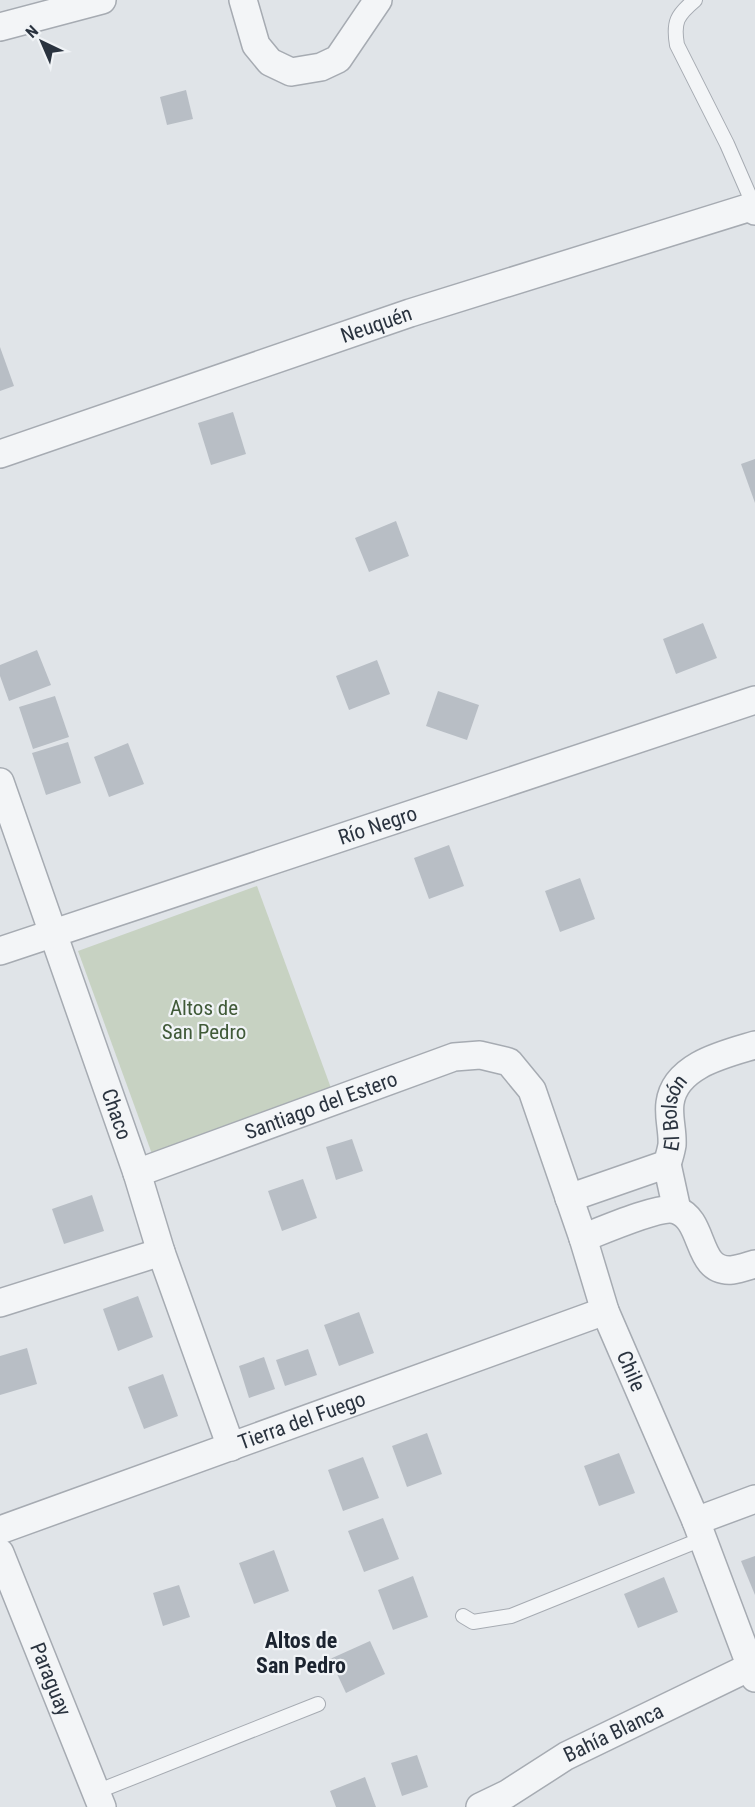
<svg xmlns="http://www.w3.org/2000/svg" width="755" height="1807" font-family="'Roboto Condensed',sans-serif">
<style>
.green{fill:#c7d2c2}
.building{fill:#b8bec5}
.lines{fill:none;stroke-linecap:round;stroke-linejoin:round}
.service-casing{stroke:#a6abb2;stroke-width:16}
.minor-casing{stroke:#a6abb2;stroke-width:30}
.service{stroke:#f3f5f7;stroke-width:14}
.minor{stroke:#f3f5f7;stroke-width:27}
.labels{text-anchor:middle;dominant-baseline:central;stroke-width:4.5;stroke-linejoin:round;paint-order:stroke}
.street-label{font-size:21px;fill:#2a333f;stroke:#f0f3f6}
.park-label{font-size:21px;fill:#405a38;stroke:#f0f3f6}
.neighbourhood-label{font-size:22px;font-weight:bold;fill:#1c2430;stroke:#f0f3f6}
</style>
<rect width="100%" height="100%" fill="#e0e4e8"/>
<polygon class="green" points="257,886 331,1088 152,1154 78,951"/>
<g class="building">
<polygon points="186,90 193,119 167,125 160,97"/>
<polygon points="0,347 14,386 0,391"/>
<polygon points="233,412 246,454 211,465 198,423"/>
<polygon points="755,459 755,503 741,464"/>
<polygon points="396,521 409,556 369,572 355,538"/>
<polygon points="703,623 717,658 676,674 663,639"/>
<polygon points="37,650 51,685 9,701 0,676 0,665"/>
<polygon points="377,660 390,694 349,710 336,676"/>
<polygon points="438,691 479,705 467,740 426,726"/>
<polygon points="55,696 69,737 33,749 19,707"/>
<polygon points="68,742 81,783 46,795 32,753"/>
<polygon points="128,743 144,784 109,797 94,757"/>
<polygon points="449,845 464,886 429,899 414,858"/>
<polygon points="580,878 595,919 560,932 545,891"/>
<polygon points="352,1139 363,1171 336,1180 326,1147"/>
<polygon points="303,1179 317,1218 282,1231 268,1191"/>
<polygon points="92,1195 104,1231 64,1244 52,1209"/>
<polygon points="138,1296 153,1337 118,1351 103,1309"/>
<polygon points="359,1312 374,1353 339,1366 324,1325"/>
<polygon points="27,1348 37,1384 0,1395 0,1356"/>
<polygon points="308,1349 317,1375 285,1386 276,1360"/>
<polygon points="264,1357 275,1389 249,1398 239,1366"/>
<polygon points="163,1374 178,1416 144,1429 128,1387"/>
<polygon points="427,1433 442,1474 407,1487 392,1446"/>
<polygon points="619,1453 635,1493 599,1506 584,1466"/>
<polygon points="363,1457 379,1498 343,1511 328,1470"/>
<polygon points="383,1518 399,1559 364,1572 348,1531"/>
<polygon points="274,1550 289,1591 254,1604 239,1563"/>
<polygon points="755,1556 755,1595 741,1561"/>
<polygon points="413,1576 428,1617 393,1630 378,1590"/>
<polygon points="664,1577 678,1612 638,1628 624,1594"/>
<polygon points="179,1585 190,1617 163,1626 153,1593"/>
<polygon points="370,1641 385,1674 346,1693 330,1659"/>
<polygon points="417,1755 428,1787 402,1796 391,1763"/>
<polygon points="365,1777 376,1807 336,1807 330,1791"/>
</g>
<g class="lines">
<g class="service-casing">
<g id="service">
<path d="M695 0C677 15 673 22 677 45L727 144 754 206"/>
<polyline points="463,1616 473,1622 511,1616 702,1539"/>
<polyline points="96,1792 318,1704"/>
</g>
</g>
<g class="minor-casing">
<g id="minor">
<polyline points="243,0 256,45 270,62 291,72 321,67 338,59 378,0"/>
<polyline points="0,27 102,0"/>
<path id="s1" d="M0 454 410 313 754 206 755 211"/>
<path id="s2" d="M0 782 137 1173 161 1252 231 1447"/>
<path id="s3" d="M0 951 755 700"/>
<polyline points="667,1164 677,1210"/>
<path id="s4" d="M137 1173 454 1057 480 1055 509 1062 532 1090 583 1238 605 1311 696 1521 755 1678"/>
<path id="s5" d="M569 1198 667 1164C669 1158 671 1151 672 1145 673 1131 668 1117 670 1103 675 1065 725 1054 755 1045"/>
<path d="M583 1238C601 1231 661 1205 676 1210 706 1220 695 1273 732 1270 740 1269 748 1266 755 1264"/>
<polyline points="0,1303 161,1252"/>
<polyline points="696,1521 755,1499"/>
<path id="s6" d="M0 1530 605 1311"/>
<path id="s7" d="M0 1553 102 1807"/>
<path id="s8" d="M480 1807 507 1794 566 1756 750 1667"/>
</g>
</g>
<use href="#service" class="service"/>
<use href="#minor" class="minor"/>
</g>
<g class="labels">
<g class="street-label">
<text stroke="none"><textPath href="#s1" startOffset="398">Neuquén</textPath></text>
<text stroke="none"><textPath href="#s3" startOffset="398">Río Negro</textPath></text>
<text stroke="none"><textPath href="#s4" startOffset="196">Santiago del Estero</textPath></text>
<text stroke="none"><textPath href="#s2" startOffset="352">Chaco</textPath></text>
<text stroke="none"><textPath href="#s5" startOffset="156">El Bolsón</textPath></text>
<text stroke="none"><textPath href="#s4" startOffset="728">Chile</textPath></text>
<text stroke="none"><textPath href="#s6" startOffset="321">Tierra del Fuego</textPath></text>
<text stroke="none"><textPath href="#s7" startOffset="136">Paraguay</textPath></text>
<text stroke="none"><textPath href="#s8" startOffset="153">Bahía Blanca</textPath></text>
</g>
<g class="park-label">
<text x="204" y="1008">Altos de<tspan x="204" dy="24">San Pedro</tspan></text>
</g>
<g class="neighbourhood-label">
<text x="301" y="1640">Altos de<tspan x="301" dy="25">San Pedro</tspan></text>
</g>
</g>
<g transform="translate(42 42) rotate(316)" stroke="#f0f3f6" stroke-width="4.5" paint-order="stroke">
<path d="M0-4.5L10 22L0 15L-10 22Z" fill="#2a333f"/>
<text y="-9" font-size="16" font-weight="bold" text-anchor="middle" fill="#2a333f">N</text>
</g>
</svg>
